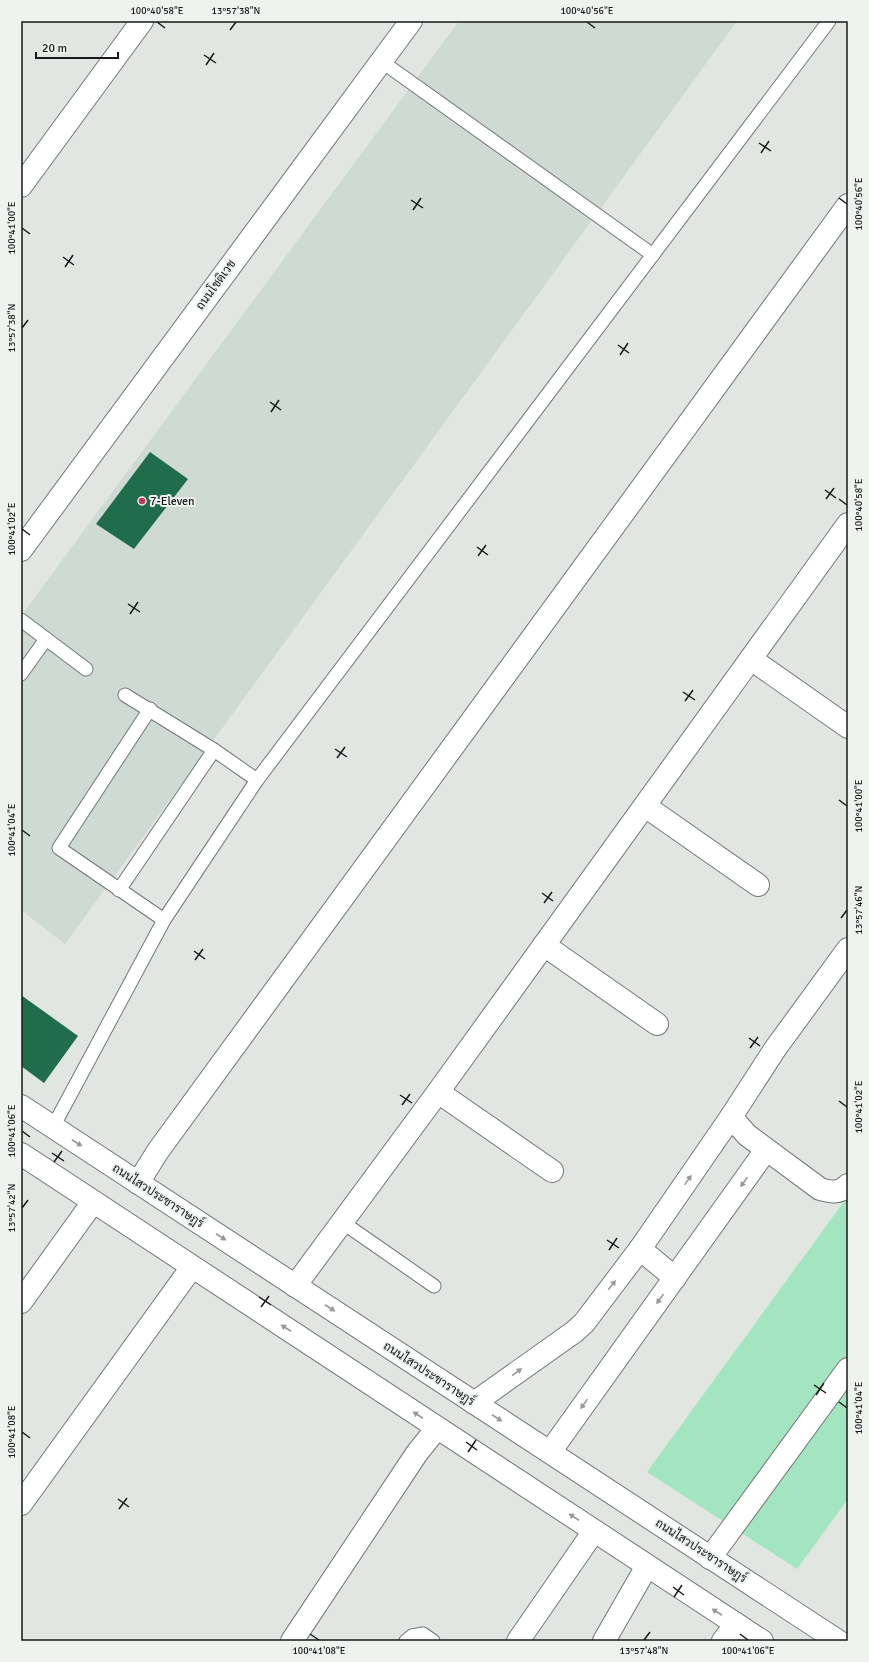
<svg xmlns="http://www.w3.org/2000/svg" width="869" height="1662" font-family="Signika,Sarabun,sans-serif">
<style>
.built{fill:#cedad3}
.green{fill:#a3e5c1}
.building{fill:#1f6d4b}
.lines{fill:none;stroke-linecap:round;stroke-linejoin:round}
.service-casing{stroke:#737775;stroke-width:15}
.minor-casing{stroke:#737775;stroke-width:24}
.secondary-casing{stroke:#737775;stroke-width:24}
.service{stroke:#fff;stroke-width:13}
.minor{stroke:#fff;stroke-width:22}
.secondary{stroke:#fff;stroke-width:22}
.oneway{fill:#989898}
.ticks{fill:none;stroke:#191a19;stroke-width:1.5}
.poi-dot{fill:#c4345a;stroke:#eef3f0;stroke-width:1.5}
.labels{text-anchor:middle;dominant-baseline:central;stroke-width:4;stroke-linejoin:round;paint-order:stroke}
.street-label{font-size:12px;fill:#191a19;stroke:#eef3f0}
.poi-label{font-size:12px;fill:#191a19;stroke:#eef3f0;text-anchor:start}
.neatline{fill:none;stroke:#191a19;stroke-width:1.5}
.ticks-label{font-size:10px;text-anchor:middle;fill:#191a19}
</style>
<rect width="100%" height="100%" fill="#e1e6e3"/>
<polygon class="built" points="459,21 737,21 65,944 21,910 21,616"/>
<polygon class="green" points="848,1196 848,1499 797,1569 647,1472"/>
<g class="building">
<polygon points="150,452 188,479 134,549 96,524"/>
<polygon points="21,995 78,1036 44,1083 21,1066"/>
</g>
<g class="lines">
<g class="service-casing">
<g id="service">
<polyline points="381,61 653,255"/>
<polyline points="21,620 86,669"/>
<polyline points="21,674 46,639"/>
<polyline points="125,695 214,750 257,780"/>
<polyline points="150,709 59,848 164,920"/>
<polyline points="119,890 214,750"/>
<polyline points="53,1127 164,920 257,780 829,21"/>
<polyline points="342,1222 434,1286"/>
<polyline points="406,1641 412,1636 423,1634 433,1641"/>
</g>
</g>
<g class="minor-casing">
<g id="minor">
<polyline points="21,186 142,21"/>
<polyline points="21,550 411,21"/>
<polyline points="751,659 848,727"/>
<polyline points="645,806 758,885"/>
<polyline points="544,945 657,1024"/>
<polyline points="438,1092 552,1171"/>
<path d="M731 1117 747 1135 820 1189C831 1192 839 1194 848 1185"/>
<polyline points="138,1183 158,1151 848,205"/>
<polyline points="640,1249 675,1278"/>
<polyline points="295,1286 438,1092 848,524"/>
<polyline points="21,1302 93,1202"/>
<polyline points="474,1403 574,1332 584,1323 640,1249 731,1117 775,1049 848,949"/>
<polyline points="550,1452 766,1150"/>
<polyline points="21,1504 192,1267"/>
<polyline points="710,1558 848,1369"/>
<polyline points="292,1641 417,1453 437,1428"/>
<polyline points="518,1641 594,1531"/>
<polyline points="604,1641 647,1566"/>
<polyline points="723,1641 736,1624"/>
</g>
</g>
<g class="secondary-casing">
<g id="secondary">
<polyline points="21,1106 838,1641"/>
<polyline points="21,1154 762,1641"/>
</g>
</g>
<use href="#service" class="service"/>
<use href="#minor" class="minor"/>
<use href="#secondary" class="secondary"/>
</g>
<defs><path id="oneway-solid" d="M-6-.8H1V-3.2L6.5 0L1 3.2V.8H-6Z"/></defs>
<g class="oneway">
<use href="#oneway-solid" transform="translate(77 1143) rotate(33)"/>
<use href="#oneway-solid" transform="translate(688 1180) rotate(-55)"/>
<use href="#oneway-solid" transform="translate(744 1182) rotate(125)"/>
<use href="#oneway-solid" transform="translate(221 1237) rotate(33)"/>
<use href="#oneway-solid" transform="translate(612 1285) rotate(-52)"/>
<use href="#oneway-solid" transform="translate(660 1299) rotate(126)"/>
<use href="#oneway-solid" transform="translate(330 1308) rotate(33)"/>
<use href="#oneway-solid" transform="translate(286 1328) rotate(-147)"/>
<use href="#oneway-solid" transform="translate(517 1372) rotate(-36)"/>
<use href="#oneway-solid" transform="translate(584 1404) rotate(126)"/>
<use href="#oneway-solid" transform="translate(418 1415) rotate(-147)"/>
<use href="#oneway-solid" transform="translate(497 1418) rotate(33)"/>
<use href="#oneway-solid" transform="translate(574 1517) rotate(-147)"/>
<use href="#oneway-solid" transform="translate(717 1612) rotate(-147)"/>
</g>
<path class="ticks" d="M157 22 165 28M587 22 595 28M230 30 236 22M204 55 216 63M206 65 214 53M759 143 771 151M761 153 769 141M839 198 847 204M411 200 423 208M413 210 421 198M22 228 30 234M63 257 74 265M65 267 73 255M22 328 28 320M618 345 629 353M620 355 628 343M270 402 281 410M271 412 279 400M825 490 836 498M826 499 834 488M839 499 847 505M22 529 30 535M477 547 488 555M478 556 486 545M128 604 140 612M130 614 138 602M683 692 695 700M685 701 693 690M335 749 347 757M337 758 345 747M839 800 847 806M22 830 30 836M542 893 553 901M544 903 552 892M841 918 847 910M194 951 205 959M195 960 203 949M749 1038 760 1046M750 1048 758 1037M400 1095 412 1103M839 1101 847 1107M402 1105 410 1094M22 1131 30 1137M52 1153 64 1161M54 1162 62 1151M22 1208 28 1200M607 1240 619 1248M609 1250 617 1238M259 1297 271 1305M261 1307 269 1296M814 1385 826 1393M816 1395 824 1383M839 1402 847 1408M22 1432 30 1438M466 1442 477 1450M468 1452 476 1440M118 1499 129 1507M119 1509 127 1498M673 1587 684 1595M674 1597 682 1585M310 1634 319 1640M740 1634 748 1640M644 1640 650 1632"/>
<circle class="poi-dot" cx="142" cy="501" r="4"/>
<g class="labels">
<g class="street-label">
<text transform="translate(216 285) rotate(-54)">ถนนโชติเวช</text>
<text transform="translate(158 1196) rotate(33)">ถนนไสวประชาราษฎร์</text>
<text transform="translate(429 1374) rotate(33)">ถนนไสวประชาราษฎร์</text>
<text transform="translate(701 1551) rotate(33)">ถนนไสวประชาราษฎร์</text>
</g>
<g class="poi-label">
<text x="150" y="501">7-Eleven</text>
</g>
</g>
<rect width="869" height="1662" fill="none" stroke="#eef3f0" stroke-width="44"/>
<path d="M36 52v6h82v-6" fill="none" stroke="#191a19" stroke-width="2"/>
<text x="42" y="52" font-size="12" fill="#191a19" stroke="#eef3f0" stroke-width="3" paint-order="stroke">20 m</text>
<rect x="22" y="22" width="825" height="1618" class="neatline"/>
<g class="ticks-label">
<text x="157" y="14">100°40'58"E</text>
<text x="236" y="14">13°57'38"N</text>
<text x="587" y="14">100°40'56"E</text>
<text transform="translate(858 204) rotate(-90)" y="4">100°40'56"E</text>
<text transform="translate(11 228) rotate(-90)" y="4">100°41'00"E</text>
<text transform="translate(11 328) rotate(-90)" y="4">13°57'38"N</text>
<text transform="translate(858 505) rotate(-90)" y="4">100°40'58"E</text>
<text transform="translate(11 529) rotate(-90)" y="4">100°41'02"E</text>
<text transform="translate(858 806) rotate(-90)" y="4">100°41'00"E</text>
<text transform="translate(11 830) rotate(-90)" y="4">100°41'04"E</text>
<text transform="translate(858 910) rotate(-90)" y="4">13°57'46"N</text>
<text transform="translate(858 1107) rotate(-90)" y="4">100°41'02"E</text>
<text transform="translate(11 1131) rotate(-90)" y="4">100°41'06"E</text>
<text transform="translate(11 1208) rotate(-90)" y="4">13°57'42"N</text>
<text transform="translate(858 1408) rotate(-90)" y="4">100°41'04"E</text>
<text transform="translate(11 1432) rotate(-90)" y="4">100°41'08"E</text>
<text x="319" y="1654">100°41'08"E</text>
<text x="644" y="1654">13°57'48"N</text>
<text x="748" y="1654">100°41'06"E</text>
</g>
</svg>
